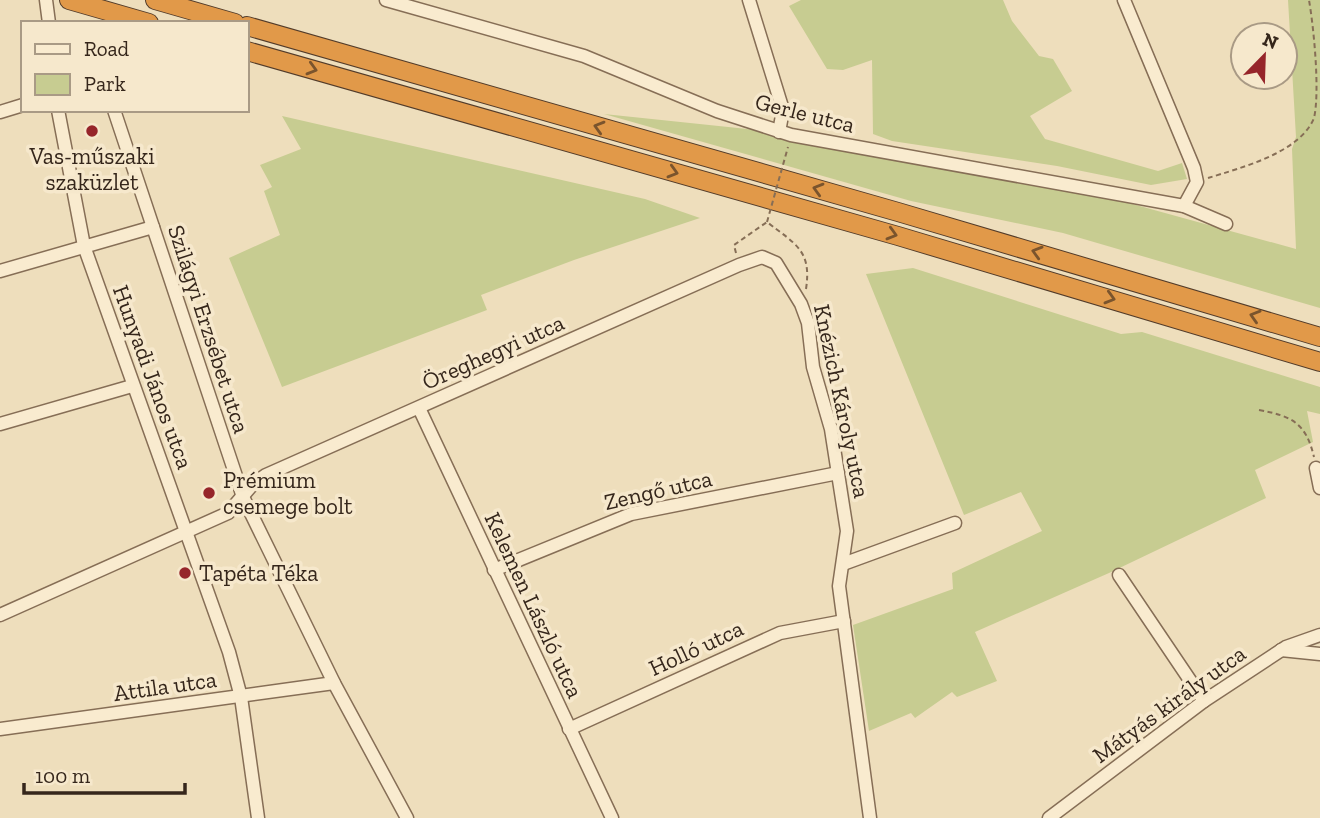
<svg xmlns="http://www.w3.org/2000/svg" width="1320" height="818" font-family="'Zilla Slab',serif">
<style>
.green{fill:#c7cc91}
.lines{fill:none;stroke-linecap:round;stroke-linejoin:round}
.minor-casing{stroke:#866e56;stroke-width:15}
.highway-casing{stroke:#533c2a;stroke-width:20}
.path{stroke:#866e56;stroke-width:2;stroke-dasharray:5 3.5;stroke-linecap:butt}
.minor{stroke:#f9ebcf;stroke-width:12}
.highway{stroke:#e19949;stroke-width:18}
.path-bridge{stroke:#866e56;stroke-width:2;stroke-dasharray:5 3.5;stroke-linecap:butt}
.oneway{stroke:#7a542d}
.poi-dot{fill:#96252a;stroke:#f6e8cc;stroke-width:2.5}
.labels{text-anchor:middle;dominant-baseline:central;stroke-width:7;stroke-linejoin:round;paint-order:stroke}
.street-label{font-size:23px;fill:#35261b;stroke:#f6e8cc}
.poi-label{font-size:23px;fill:#35261b;stroke:#f6e8cc;text-anchor:start}
</style>
<rect width="100%" height="100%" fill="#eedebc"/>
<g class="green">
<polygon points="801,0 1003,0 1012,21 1039,56 1053,59 1072,91 1030,116 1045,139 1158,171 1182,163 1187,179 1151,185 1057,166 892,141 873,134 872,60 843,70 827,69 789,6"/>
<polygon points="1288,0 1320,0 1320,308 1063,233 911,201 604,114 766,131 806,145 1078,189 1296,249 1292,149 1296,137"/>
<polygon points="282,116 645,199 700,218 574,260 481,295 487,310 282,387 229,258 280,235 264,191 272,187 260,165 301,149"/>
<polygon points="913,268 1121,334 1142,332 1320,387 1320,414 1307,411 1313,442 1255,470 1266,498 1109,573 975,632 997,681 957,697 952,692 915,718 911,713 869,731 853,625 953,589 952,573 1042,531 1021,492 964,515 866,274"/>
</g>
<g class="lines">
<g class="minor-casing">
<g id="minor">
<polyline points="46,0 49,23"/>
<polyline points="386,0 584,56 717,111 791,135 1184,206 1226,224"/>
<polyline points="749,0 783,110 779,132"/>
<polyline points="1124,0 1194,168 1197,182 1184,206"/>
<polyline points="58,110 84,246 229,652 241,697 258,818"/>
<polyline points="114,110 243,497 334,683 407,818"/>
<polyline points="0,112 23,105"/>
<polyline points="0,271 153,227"/>
<polyline points="419,408 612,818"/>
<polyline points="0,424 132,386"/>
<polyline points="1316,468 1320,488"/>
<polyline points="843,564 955,523"/>
<polyline points="494,570 631,514 838,473"/>
<polyline points="1119,575 1204,701"/>
<polyline points="0,615 228,513 253,484 266,475 739,265 762,257 776,263 801,304 808,323 813,367 831,429 847,531 839,586 870,818"/>
<polyline points="1281,650 1320,654"/>
<polyline points="0,729 334,683"/>
<polyline points="569,729 780,633 844,621"/>
<polyline points="1049,818 1204,701 1286,647 1320,635"/>
</g>
</g>
<g class="highway-casing">
<g id="highway">
<polyline points="69,0 149,23"/>
<polyline points="155,0 235,23"/>
<polyline points="247,26 898,212 1320,337"/>
<polyline points="247,51 898,236 1320,362"/>
</g>
</g>
<g class="path">
<path d="M1208 178C1240 168 1300 153 1314 118 1320 92 1314 29 1309 0"/>
<path d="M736 253 734 245 767 222C795 244 812 250 806 289"/>
<path d="M1259 410C1292 416 1306 423 1314 457"/>
</g>
<use href="#minor" class="minor"/>
<use href="#highway" class="highway"/>
<polyline class="path-bridge" points="767,222 788,147"/>
</g>
<defs><path id="oneway-chevron" d="M-2-3.5L2.5 0L-2 3.5" fill="none" stroke-width="1.6" stroke-linecap="round" stroke-linejoin="round" transform="scale(1.75)"/></defs>
<g class="oneway">
<use href="#oneway-chevron" transform="translate(312 69) rotate(16)"/>
<use href="#oneway-chevron" transform="translate(599 127) rotate(-164)"/>
<use href="#oneway-chevron" transform="translate(673 172) rotate(16)"/>
<use href="#oneway-chevron" transform="translate(818 189) rotate(-164)"/>
<use href="#oneway-chevron" transform="translate(892 234) rotate(16)"/>
<use href="#oneway-chevron" transform="translate(1037 252) rotate(-164)"/>
<use href="#oneway-chevron" transform="translate(1110 298) rotate(16)"/>
<use href="#oneway-chevron" transform="translate(1255 316) rotate(-163)"/>
</g>
<g class="poi-dot">
<circle cx="92" cy="131" r="7"/>
<circle cx="209" cy="493" r="7"/>
<circle cx="185" cy="573" r="7"/>
</g>
<g class="labels">
<g class="street-label">
<text transform="translate(805 113) rotate(14)">Gerle utca</text>
<text transform="translate(209 329) rotate(72)">Szilágyi Erzsébet utca</text>
<text transform="translate(493 352) rotate(-24)">Öreghegyi utca</text>
<text transform="translate(153 377) rotate(70)">Hunyadi János utca</text>
<text transform="translate(842 401) rotate(78)">Knézich Károly utca</text>
<text transform="translate(658 490) rotate(-13)">Zengő utca</text>
<text transform="translate(534 605) rotate(65)">Kelemen László utca</text>
<text transform="translate(696 648) rotate(-25)">Holló utca</text>
<text transform="translate(165 686) rotate(-8)">Attila utca</text>
<text transform="translate(1169 704) rotate(-36)">Mátyás király utca</text>
</g>
<g class="poi-label">
<text x="92" y="156" text-anchor="middle">Vas-műszaki<tspan x="92" dy="26">szaküzlet</tspan></text>
<text x="223" y="480">Prémium<tspan x="223" dy="26">csemege bolt</tspan></text>
<text x="199" y="573">Tapéta Téka</text>
</g>
</g>
<rect x="21" y="21" width="228" height="91" fill="#f6e8cc" stroke="#a99a85" stroke-width="2"/>
<rect x="35" y="44" width="35" height="10" fill="#f9ebcf" stroke="#a99a85" stroke-width="2"/>
<text x="84" y="56" font-size="21" fill="#35261b">Road</text>
<rect x="35" y="74" width="35" height="21" fill="#c7cc91" stroke="#a99a85" stroke-width="2"/>
<text x="84" y="91" font-size="21" fill="#35261b">Park</text>
<g transform="translate(1264 56) rotate(23)"><circle r="33" fill="#f6e8cc" stroke="#a99a85" stroke-width="2"/>
<path d="M0-5L12 26L0 18L-12 26Z" fill="#96252a"/>
<text y="-10" font-size="19" font-weight="bold" text-anchor="middle" fill="#35261b">N</text>
</g>
<path d="M24 783v10h161v-10" fill="none" stroke="#35261b" stroke-width="3.5"/>
<text x="35" y="783" font-size="21" fill="#35261b" stroke="#f6e8cc" stroke-width="5" paint-order="stroke">100 m</text>
</svg>
